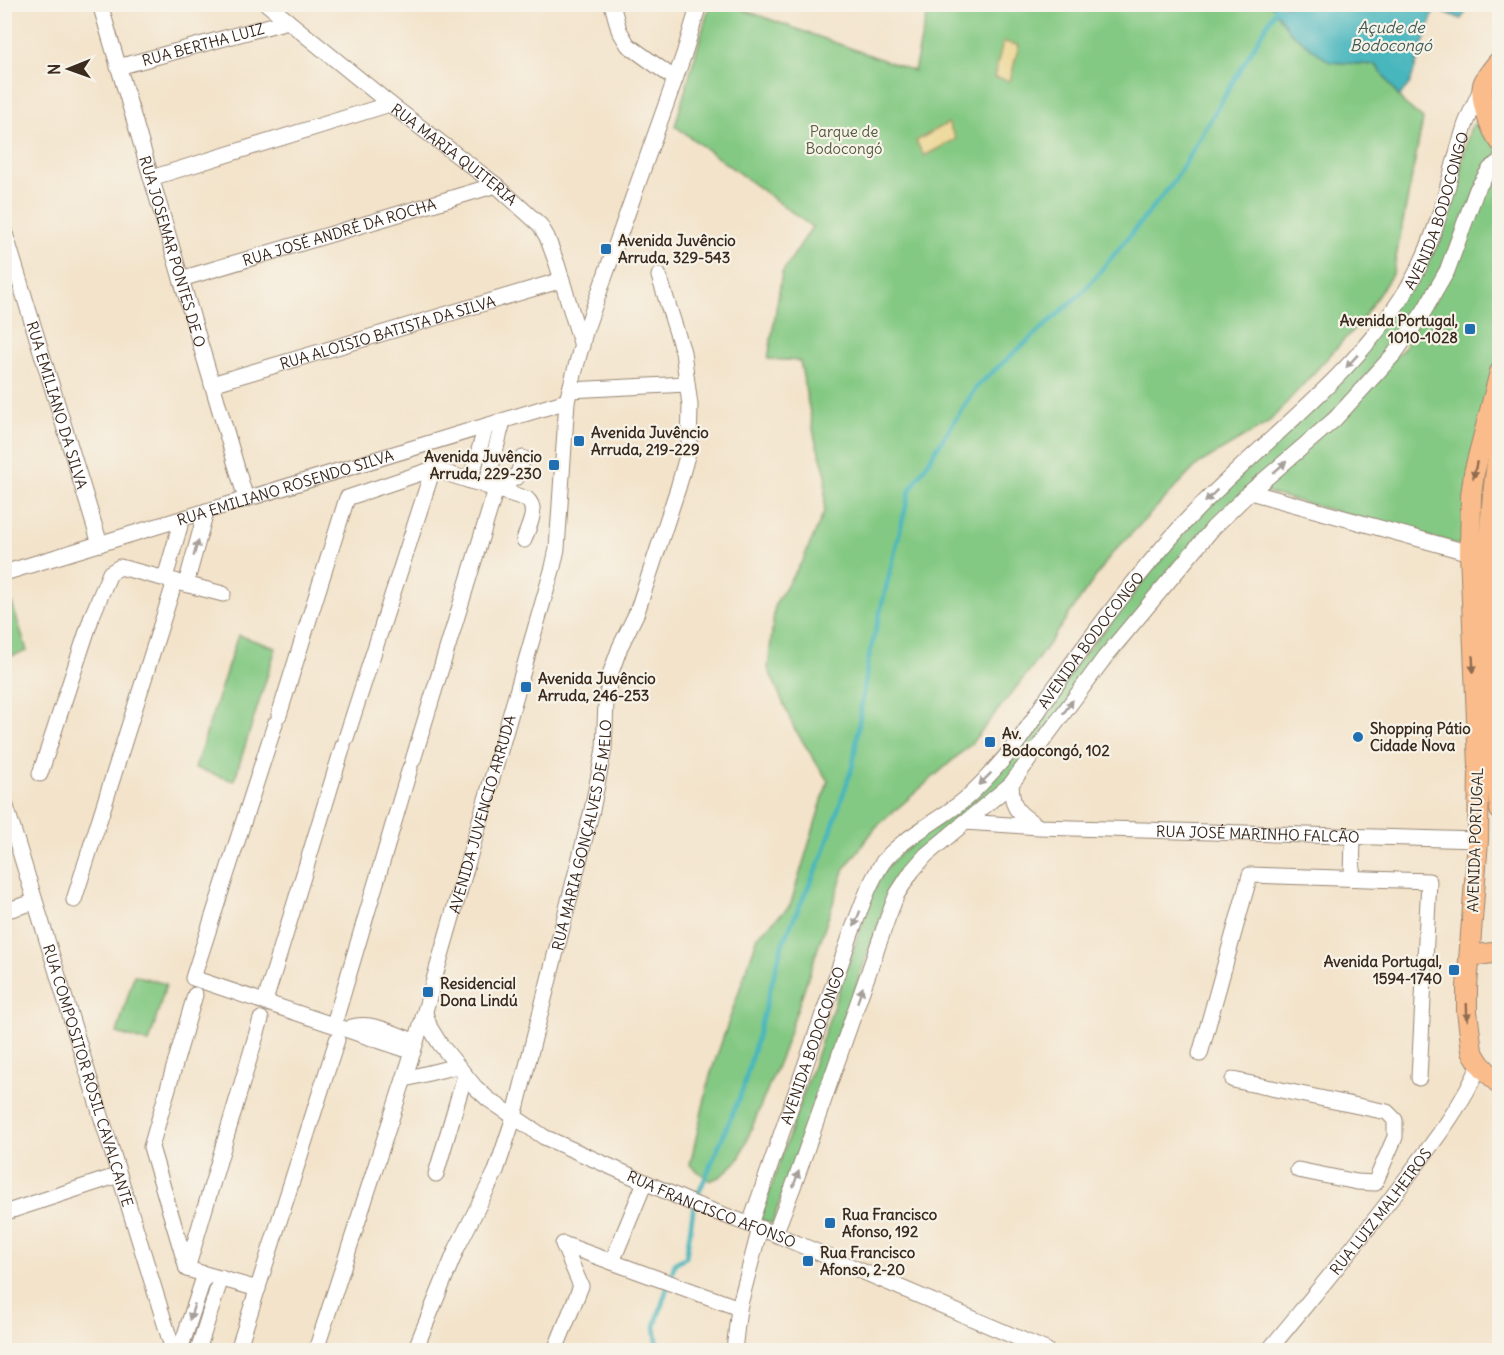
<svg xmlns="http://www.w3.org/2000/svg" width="1504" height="1355" font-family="Delius,sans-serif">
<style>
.green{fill:#84c983;stroke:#607a50;stroke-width:1.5}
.sand{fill:#eeda9e;stroke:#94825e;stroke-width:1.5}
.water{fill:#47b6bd;stroke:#41706e;stroke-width:1.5}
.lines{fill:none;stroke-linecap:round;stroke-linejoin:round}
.stream{stroke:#47b6bd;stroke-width:4.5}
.minor-casing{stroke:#978674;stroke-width:17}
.major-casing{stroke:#978674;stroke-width:22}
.minor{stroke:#fff;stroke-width:15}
.major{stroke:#fabc8b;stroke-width:20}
.oneway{fill:#a79f9a}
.oneway2{fill:#916c4f}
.poi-dot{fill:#1f6fb2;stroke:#f7f3e8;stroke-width:2}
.labels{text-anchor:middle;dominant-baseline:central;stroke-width:4.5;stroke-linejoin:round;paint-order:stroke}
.street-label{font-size:15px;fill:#3b2a1e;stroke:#f7f3e8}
.park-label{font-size:15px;fill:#515a3c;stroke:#f7f3e8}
.poi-label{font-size:15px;font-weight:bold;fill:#3b2a1e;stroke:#f7f3e8;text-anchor:start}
.water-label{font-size:16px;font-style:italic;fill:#3f5b56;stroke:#f7f3e8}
</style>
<rect width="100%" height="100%" fill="#f7f3e8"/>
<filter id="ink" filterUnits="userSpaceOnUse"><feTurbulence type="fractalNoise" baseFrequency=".0167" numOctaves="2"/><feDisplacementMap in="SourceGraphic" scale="12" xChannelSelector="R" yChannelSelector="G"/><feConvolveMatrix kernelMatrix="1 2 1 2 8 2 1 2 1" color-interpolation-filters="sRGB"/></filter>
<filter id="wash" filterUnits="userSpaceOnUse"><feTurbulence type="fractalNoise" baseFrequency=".008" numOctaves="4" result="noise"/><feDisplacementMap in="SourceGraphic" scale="24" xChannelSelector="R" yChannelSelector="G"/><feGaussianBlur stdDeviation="1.35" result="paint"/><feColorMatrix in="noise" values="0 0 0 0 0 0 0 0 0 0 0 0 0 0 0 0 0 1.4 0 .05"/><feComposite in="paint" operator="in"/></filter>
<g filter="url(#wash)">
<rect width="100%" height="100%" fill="#f3e3ca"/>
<g class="green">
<polygon points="710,4 730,5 914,71 929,5 1271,5 1289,31 1330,62 1376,65 1404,103 1423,119 1393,273 1361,321 1268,423 1198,464 1111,555 1030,670 970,745 876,827 845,868 783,1051 739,1159 721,1176 710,1181 690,1165 710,1076 758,936 790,906 828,781 794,728 768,668 775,604 803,560 824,512 826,474 815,439 800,361 768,359 782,273 812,227 675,126"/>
<polygon points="1478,118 1499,153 1489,163 1444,266 1403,335 1344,403 1230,505 1008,782 913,859 897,878 884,908 772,1224 760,1219 873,892 885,870 896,857 939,824 1090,647 1192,522 1288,430 1433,253 1452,203 1470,129"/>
<polygon points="1499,166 1499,356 1473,454 1463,546 1261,491 1404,348 1480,191"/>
<polygon points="9,594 27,651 5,658 5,595"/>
<polygon points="238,635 276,648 234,781 195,768"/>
<polygon points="134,975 166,984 149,1043 117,1033"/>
</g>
<g class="sand">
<polygon points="1003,42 1019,45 1010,81 994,77"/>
<polygon points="948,123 956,139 924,156 916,141"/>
</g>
<polygon class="water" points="1271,5 1471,5 1461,19 1435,8 1410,83 1399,97 1376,65 1330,62 1289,31"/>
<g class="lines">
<polyline class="stream" points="658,1350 655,1326 675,1263 686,1257 694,1204 743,1089 783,942 823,855 853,765 868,661 910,490 977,386 1084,291 1173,183 1275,11 1276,4"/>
</g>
</g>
<g filter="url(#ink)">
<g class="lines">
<g class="minor-casing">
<g id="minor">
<path id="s1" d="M100 4 246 499"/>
<path id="s2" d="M267 4 390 104 496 185 540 225 547 237 557 264 582 346"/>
<polyline points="612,4 619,30 628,45 675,79"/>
<path id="s3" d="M118 67 288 21"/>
<polyline points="151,178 390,104"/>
<path id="s4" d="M4 230 100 544"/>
<path id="s5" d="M181 279 496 185"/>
<path id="s6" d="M212 384 562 280"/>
<polyline points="570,390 687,384"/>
<polyline points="470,481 486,426"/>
<polyline points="486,486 503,421"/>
<polyline points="506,492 510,478 517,477 523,458"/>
<polyline points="1250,492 1470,553"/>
<path id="s7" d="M4 573 567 401"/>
<polyline points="165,578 182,519"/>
<polyline points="186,584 206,511"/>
<path d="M279 715 347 498 433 469 527 499C539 510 528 527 524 540"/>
<polyline points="275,724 193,978 413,1052"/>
<polyline points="346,738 433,469"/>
<polyline points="413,760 496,489"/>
<polyline points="40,774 92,616 110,573 120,567 223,594"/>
<path d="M1011 784C1012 808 1016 812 1036 825"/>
<path id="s8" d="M4 800 173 1350"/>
<path id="s9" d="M964 822 1039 827 1478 840"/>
<polyline points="1352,878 1353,836"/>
<polyline points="74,900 175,581"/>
<polyline points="4,911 35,902"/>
<polyline points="195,995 151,1147 187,1269 258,1289"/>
<polyline points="265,1001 343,746"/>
<path id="s10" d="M425 1013 430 1028 440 1044 475 1087 488 1099 544 1137 694 1204 775 1234 1046 1350"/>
<polyline points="334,1024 410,768"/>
<path d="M352 1027C372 1021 397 1035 416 1042"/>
<polyline points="1200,1054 1250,875 1429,881 1419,1078"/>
<polyline points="405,1079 457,1066"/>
<polyline points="1233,1080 1387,1112 1395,1120 1395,1137 1375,1183 1357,1182 1298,1170"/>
<polyline points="436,1174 465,1075"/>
<polyline points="645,1182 612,1262 739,1308"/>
<polyline points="4,1213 119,1175"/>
<path id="s11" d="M750 1224 852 931C861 908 869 883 883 862 899 840 941 819 964 800 981 785 997 767 1012 749 1027 732 1038 710 1052 691 1093 633 1137 575 1185 522 1259 442 1354 379 1410 284 1439 235 1448 179 1465 126 1470 113 1476 100 1482 87"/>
<polyline points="775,1234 796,1179 888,917 897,894 912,871 926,855 1011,784 1105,657 1213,528 1250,492 1335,419 1395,353 1424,311 1447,271 1477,189 1490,169 1500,161"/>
<polyline points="187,1269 261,1019"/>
<polyline points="180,1350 205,1274"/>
<polyline points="198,1350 221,1278"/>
<polyline points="238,1350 337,1040"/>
<path id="s12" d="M316 1350 416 1042 553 567 557 549 567 401 585 332 684 54 699 4"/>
<path id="s13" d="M415 1350 457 1248 496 1171 514 1117 592 810 604 749 606 702 611 672 620 647 637 612 678 488 689 449 690 405 683 352 659 276"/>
<polyline points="555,1350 581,1286 563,1244 612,1262"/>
<polyline points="734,1350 739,1308 760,1228"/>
<path id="s14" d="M1269 1350C1318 1290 1368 1231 1414 1168 1439 1135 1464 1102 1480 1064"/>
</g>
</g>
<g class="major-casing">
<g id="major">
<path d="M1500 60C1495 66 1485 77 1483 85 1480 100 1490 129 1500 141"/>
<polyline points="1500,372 1474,473 1471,496 1470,553 1479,767 1478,840 1467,987 1467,1011 1472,1051 1480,1064 1500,1085"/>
<path d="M1500 446C1487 516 1488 581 1490 651 1492 704 1494 757 1500 810"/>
<polyline points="1470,956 1500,952"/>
</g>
</g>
<use href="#minor" class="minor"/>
<use href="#major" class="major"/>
</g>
<defs><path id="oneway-solid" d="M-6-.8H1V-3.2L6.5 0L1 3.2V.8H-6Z" transform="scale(1.5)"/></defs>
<g class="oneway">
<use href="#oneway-solid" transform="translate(1352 361) rotate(133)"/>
<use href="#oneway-solid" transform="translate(1280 467) rotate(-41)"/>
<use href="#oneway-solid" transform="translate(1211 496) rotate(135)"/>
<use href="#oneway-solid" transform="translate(196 548) rotate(-74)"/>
<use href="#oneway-solid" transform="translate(1068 707) rotate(-54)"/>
<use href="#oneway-solid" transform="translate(985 779) rotate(135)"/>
<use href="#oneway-solid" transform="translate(857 919) rotate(111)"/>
<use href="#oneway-solid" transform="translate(860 995) rotate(-70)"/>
<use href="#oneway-solid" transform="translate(796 1179) rotate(-70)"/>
<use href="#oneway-solid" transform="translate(192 1312) rotate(108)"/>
</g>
<g class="oneway2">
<use href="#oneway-solid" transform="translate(1475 470) rotate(102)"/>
<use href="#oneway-solid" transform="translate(1473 664) rotate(87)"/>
<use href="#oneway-solid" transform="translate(1467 1012) rotate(88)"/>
</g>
</g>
<g class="poi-dot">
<rect x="600" y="243" width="12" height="12" rx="3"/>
<rect x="1464" y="323" width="12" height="12" rx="3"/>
<rect x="573" y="435" width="12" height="12" rx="3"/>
<rect x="548" y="459" width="12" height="12" rx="3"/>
<rect x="520" y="681" width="12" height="12" rx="3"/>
<circle cx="1358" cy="737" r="6"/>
<rect x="984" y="736" width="12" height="12" rx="3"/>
<rect x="1448" y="964" width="12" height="12" rx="3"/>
<rect x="422" y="986" width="12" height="12" rx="3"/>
<rect x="824" y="1217" width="12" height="12" rx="3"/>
<rect x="802" y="1255" width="12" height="12" rx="3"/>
</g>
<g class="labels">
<g class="street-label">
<text stroke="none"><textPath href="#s3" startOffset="88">RUA BERTHA LUIZ</textPath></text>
<text stroke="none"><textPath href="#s2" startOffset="240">RUA MARIA QUITERIA</textPath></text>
<text stroke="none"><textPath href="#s11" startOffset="1251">AVENIDA BODOCONGO</textPath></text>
<text stroke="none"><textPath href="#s5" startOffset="165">RUA JOSÉ ANDRÉ DA ROCHA</textPath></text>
<text stroke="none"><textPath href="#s1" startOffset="258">RUA JOSEMAR PONTES DE O</textPath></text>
<text stroke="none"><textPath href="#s6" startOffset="183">RUA ALOISIO BATISTA DA SILVA</textPath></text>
<text stroke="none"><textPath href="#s4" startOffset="183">RUA EMILIANO DA SILVA</textPath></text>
<text stroke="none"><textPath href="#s7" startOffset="294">RUA EMILIANO ROSENDO SILVA</textPath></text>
<text stroke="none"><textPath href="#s11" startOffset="693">AVENIDA BODOCONGO</textPath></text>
<text stroke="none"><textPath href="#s12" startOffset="561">AVENIDA JUVENCIO ARRUDA</textPath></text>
<text stroke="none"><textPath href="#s9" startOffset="294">RUA JOSÉ MARINHO FALCÃO</textPath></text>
<text stroke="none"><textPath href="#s13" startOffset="544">RUA MARIA GONÇALVES DE MELO</textPath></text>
<text transform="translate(1475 840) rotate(-88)">AVENIDA PORTUGAL</text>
<text stroke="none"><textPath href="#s11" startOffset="189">AVENIDA BODOCONGO</textPath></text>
<text stroke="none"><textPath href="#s8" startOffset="288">RUA COMPOSITOR ROSIL CAVALCANTE</textPath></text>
<text stroke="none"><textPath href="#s10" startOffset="358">RUA FRANCISCO AFONSO</textPath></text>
<text stroke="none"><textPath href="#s14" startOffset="178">RUA LUIZ MALHEIROS</textPath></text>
</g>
<g class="park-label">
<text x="844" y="131">Parque de<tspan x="844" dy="17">Bodocongó</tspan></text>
</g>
<g class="poi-label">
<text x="618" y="240">Avenida Juvêncio<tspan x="618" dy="17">Arruda, 329-543</tspan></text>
<text x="1458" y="320" text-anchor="end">Avenida Portugal,<tspan x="1458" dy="17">1010-1028</tspan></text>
<text x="591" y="432">Avenida Juvêncio<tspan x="591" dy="17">Arruda, 219-229</tspan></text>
<text x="542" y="456" text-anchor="end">Avenida Juvêncio<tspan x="542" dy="17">Arruda, 229-230</tspan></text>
<text x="538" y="678">Avenida Juvêncio<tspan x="538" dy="17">Arruda, 246-253</tspan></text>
<text x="1370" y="728">Shopping Pátio<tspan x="1370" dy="17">Cidade Nova</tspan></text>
<text x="1002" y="733">Av.<tspan x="1002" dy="17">Bodocongó, 102</tspan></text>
<text x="1442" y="961" text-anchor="end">Avenida Portugal,<tspan x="1442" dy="17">1594-1740</tspan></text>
<text x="440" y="983">Residencial<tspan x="440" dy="17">Dona Lindú</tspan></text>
<text x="842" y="1214">Rua Francisco<tspan x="842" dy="17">Afonso, 192</tspan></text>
<text x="820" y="1252">Rua Francisco<tspan x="820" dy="17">Afonso, 2-20</tspan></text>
</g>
<g class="water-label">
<text x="1391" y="27">Açude de<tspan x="1391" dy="18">Bodocongó</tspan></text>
</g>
</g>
<rect width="1504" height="1355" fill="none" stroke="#f7f3e8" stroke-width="24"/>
<g transform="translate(69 69) rotate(269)" stroke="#f7f3e8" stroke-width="4.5" paint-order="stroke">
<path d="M0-4.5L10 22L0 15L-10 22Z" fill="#3b2a1e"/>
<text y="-9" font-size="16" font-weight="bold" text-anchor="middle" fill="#3b2a1e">N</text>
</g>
</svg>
